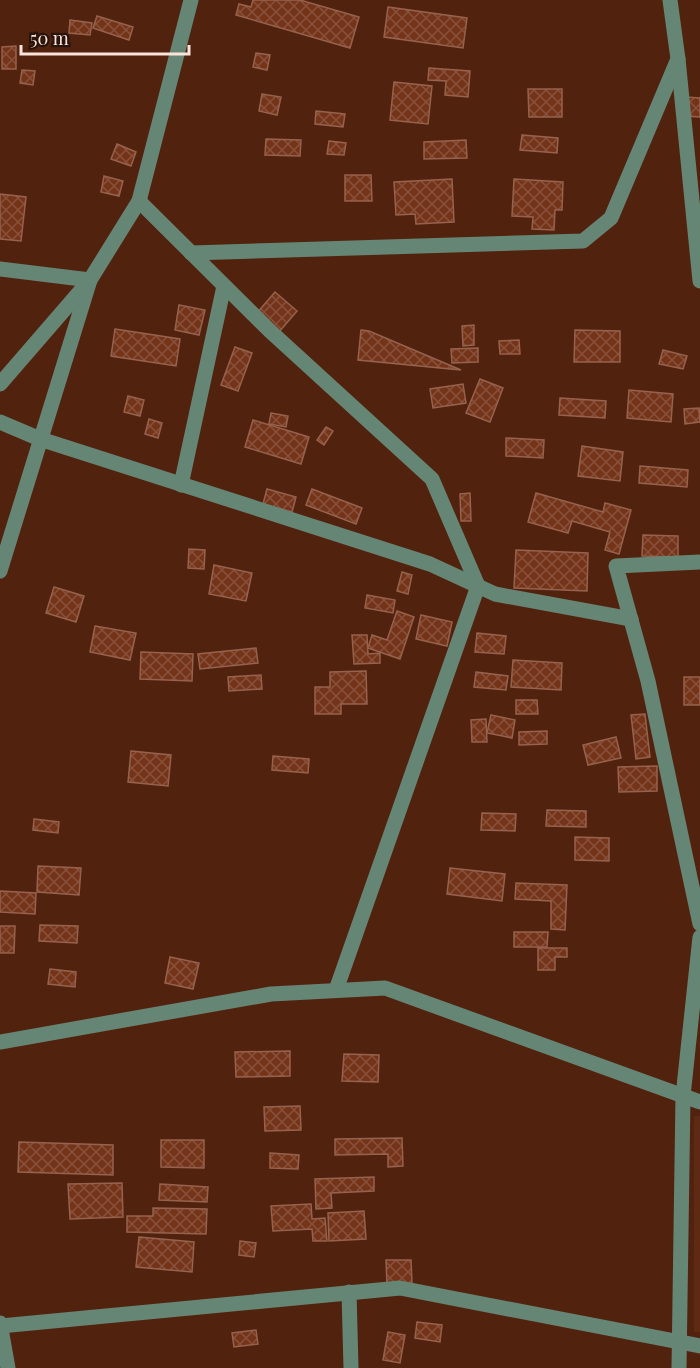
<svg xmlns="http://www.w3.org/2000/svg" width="700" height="1368" font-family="'Playfair Display',serif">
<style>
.built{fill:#5e2a13}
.building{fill:url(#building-cross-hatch);stroke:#96624d;stroke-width:1.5}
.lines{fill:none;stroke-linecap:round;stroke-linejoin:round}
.minor{stroke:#668675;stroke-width:15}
</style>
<defs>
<pattern id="building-cross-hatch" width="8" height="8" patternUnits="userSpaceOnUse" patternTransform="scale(1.5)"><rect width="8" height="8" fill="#74341a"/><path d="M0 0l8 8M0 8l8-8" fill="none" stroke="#89513b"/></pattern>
</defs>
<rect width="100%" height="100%" fill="#51230f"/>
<rect class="built" x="694" y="1116" width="6" height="216"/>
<g class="building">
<polygon points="253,0 300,0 359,17 350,48 236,15 239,4 251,7"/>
<polygon points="388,7 467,18 463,48 384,37"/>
<polygon points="97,16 133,27 129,40 93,28"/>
<polygon points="70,20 92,23 90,35 69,33"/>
<polygon points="16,46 16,69 2,69 2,47"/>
<polygon points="256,53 270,55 267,70 253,67"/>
<polygon points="429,68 470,71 468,97 445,95 446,81 428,80"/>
<polygon points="22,70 35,71 33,85 20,83"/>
<polygon points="394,82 432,86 428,124 390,120"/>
<polygon points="528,89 562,89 562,117 529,117"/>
<polygon points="262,94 281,97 277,115 259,111"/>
<polygon points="686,97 700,98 700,117 685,116"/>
<polygon points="316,111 345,114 343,127 315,124"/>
<polygon points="522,135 558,138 557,153 520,150"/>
<polygon points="266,139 301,140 300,156 265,155"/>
<polygon points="466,140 467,158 424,159 424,142"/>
<polygon points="329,141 346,143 344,155 327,154"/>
<polygon points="117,144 136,152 131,166 111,159"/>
<polygon points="345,175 371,175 372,201 345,201"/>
<polygon points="104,176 123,181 119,196 101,192"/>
<polygon points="452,179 454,222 416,224 415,214 396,215 394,182"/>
<polygon points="514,179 563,182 562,210 555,210 554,230 532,229 533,217 512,216"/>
<polygon points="0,194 26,197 21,241 0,239"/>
<polygon points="275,292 297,311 279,332 257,313"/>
<polygon points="179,305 205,310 199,335 175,330"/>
<polygon points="474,325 474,345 463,346 462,326"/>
<polygon points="115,329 180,339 176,366 111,356"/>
<polygon points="361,330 369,331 461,370 358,360"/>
<polygon points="575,330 620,331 620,362 574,362"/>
<polygon points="519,340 520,354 500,354 499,341"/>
<polygon points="235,347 252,353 238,391 221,385"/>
<polygon points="478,348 478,362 452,363 451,349"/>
<polygon points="663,350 687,356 683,369 659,364"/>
<polygon points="480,379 503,388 490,422 466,413"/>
<polygon points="463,384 466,403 433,408 430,389"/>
<polygon points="629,390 673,394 671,422 627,418"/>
<polygon points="128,396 144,400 140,416 124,412"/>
<polygon points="560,398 606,401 605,418 559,415"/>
<polygon points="699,408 700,422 685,424 684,409"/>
<polygon points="271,413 288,416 286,427 269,424"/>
<polygon points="149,419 162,423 158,438 145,434"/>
<polygon points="253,420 309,437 301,464 245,447"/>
<polygon points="326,427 333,431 324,445 317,440"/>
<polygon points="506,438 544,440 543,458 506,456"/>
<polygon points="582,446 623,452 620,481 578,476"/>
<polygon points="640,466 688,470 687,487 639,483"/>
<polygon points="267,489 296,497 292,512 263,504"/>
<polygon points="312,489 362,508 356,524 306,505"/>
<polygon points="470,493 471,521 461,521 460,494"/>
<polygon points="536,493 603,512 605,503 631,510 619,554 605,550 610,532 572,521 568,533 528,522"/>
<polygon points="643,535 678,536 678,557 642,556"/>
<polygon points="189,549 205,550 204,569 188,568"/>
<polygon points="516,550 588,553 587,591 514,588"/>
<polygon points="214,565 252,573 246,601 209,594"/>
<polygon points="402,572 412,575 408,594 397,591"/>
<polygon points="54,587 84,596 76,622 46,613"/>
<polygon points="367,595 395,600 393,613 365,608"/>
<polygon points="397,611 414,617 400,659 368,648 372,635 387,640"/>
<polygon points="421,615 452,622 447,646 416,639"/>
<polygon points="95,626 136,633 130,660 90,652"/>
<polygon points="477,633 506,636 504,654 475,652"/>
<polygon points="352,635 367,635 368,654 380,653 380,663 354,664"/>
<polygon points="256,648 258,663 200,669 198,654"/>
<polygon points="141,652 193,654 192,681 140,679"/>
<polygon points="513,660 562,663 561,690 511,687"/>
<polygon points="366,671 367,704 341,704 341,714 315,714 315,687 330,687 330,672"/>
<polygon points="476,672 508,676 506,690 474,687"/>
<polygon points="261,675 262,689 229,691 228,677"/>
<rect x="684" y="677" width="16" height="28"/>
<polygon points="516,700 537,700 538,714 516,714"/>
<polygon points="645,714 650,757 636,759 631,715"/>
<polygon points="491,715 515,720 512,738 487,733"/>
<polygon points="486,719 487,742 472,742 471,720"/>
<polygon points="547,731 547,744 519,745 519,732"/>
<polygon points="616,737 621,758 588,765 583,745"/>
<polygon points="131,751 171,755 168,786 128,782"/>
<polygon points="273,756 309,759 308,773 272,770"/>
<polygon points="657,766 657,791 619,792 618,767"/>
<polygon points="547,810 586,811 586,827 546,826"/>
<polygon points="482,813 516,814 515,831 481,830"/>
<polygon points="34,819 59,822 58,833 33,830"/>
<polygon points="575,837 609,838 609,861 575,860"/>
<polygon points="38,866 81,868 79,895 37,892"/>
<polygon points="450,868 505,874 502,901 447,894"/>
<polygon points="516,883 567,885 565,930 551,929 551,901 515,899"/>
<polygon points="0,891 36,893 35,914 0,912"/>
<polygon points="40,925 78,926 77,943 39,941"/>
<polygon points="0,926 15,926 14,953 0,953"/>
<polygon points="514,932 548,932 547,947 514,947"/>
<polygon points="538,948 567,948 567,957 555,957 555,970 538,970"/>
<polygon points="170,957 199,963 193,989 165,983"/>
<polygon points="50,969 76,972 75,987 48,984"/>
<polygon points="290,1051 290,1076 236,1077 235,1052"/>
<polygon points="344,1054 379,1055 378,1082 342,1081"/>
<polygon points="300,1106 301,1130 265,1131 264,1107"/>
<polygon points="402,1138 403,1166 388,1167 388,1154 335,1155 335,1139"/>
<polygon points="161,1140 204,1140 204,1168 161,1167"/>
<polygon points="19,1142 113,1145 113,1175 18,1172"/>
<polygon points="270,1153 299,1155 298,1169 270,1168"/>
<polygon points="374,1177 374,1191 331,1193 332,1208 316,1209 315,1179"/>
<polygon points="122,1183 123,1217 70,1219 68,1184"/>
<polygon points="160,1184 208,1187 207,1202 159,1200"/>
<polygon points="311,1204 312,1219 325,1218 327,1241 313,1241 312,1229 273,1231 271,1206"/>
<polygon points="153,1208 207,1209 206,1234 127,1232 127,1216 153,1216"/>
<polygon points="364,1211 366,1239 329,1241 328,1213"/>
<polygon points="139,1237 194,1242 192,1272 136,1267"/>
<polygon points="240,1241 256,1243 254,1257 239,1255"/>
<polygon points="386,1260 411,1260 412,1284 387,1285"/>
<polygon points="417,1322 442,1325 440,1342 415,1338"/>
<polygon points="256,1330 258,1344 234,1347 232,1333"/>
<polygon points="388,1332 405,1335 400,1363 383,1360"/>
</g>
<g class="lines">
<g class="minor">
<polyline points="670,0 678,59 700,281"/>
<polyline points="139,201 270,331 432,479 478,586 336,990"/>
<polyline points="191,253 583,241 611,218 678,59"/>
<polyline points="0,269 90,280 0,571"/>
<polyline points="0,384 90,280 139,201 191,0"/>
<polyline points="0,422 40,439 430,564 495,594 631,619"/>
<polyline points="181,485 224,286"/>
<polyline points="700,562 616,566 648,681 700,924"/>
<polyline points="0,1042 271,994 385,988 700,1102"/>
<polyline points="349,1292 351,1368"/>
<polyline points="0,1323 8,1368"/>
<polyline points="0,1326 400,1288 700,1346"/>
<polyline points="679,1368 683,1096 700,937"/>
</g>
</g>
<path d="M21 45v9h168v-9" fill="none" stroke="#fce3da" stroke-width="3"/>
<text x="30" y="45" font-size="18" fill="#fce3da" stroke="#29140b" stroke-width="4.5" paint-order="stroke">50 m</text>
</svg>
